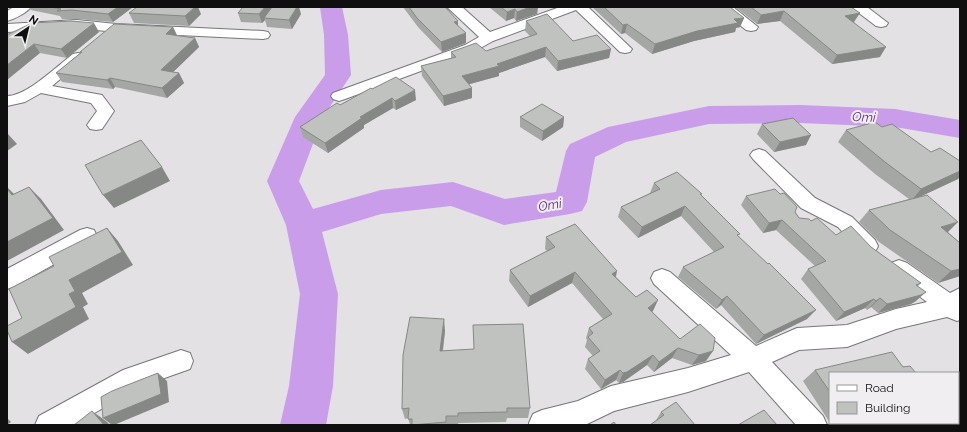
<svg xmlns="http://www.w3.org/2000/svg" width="967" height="432" font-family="Raleway,sans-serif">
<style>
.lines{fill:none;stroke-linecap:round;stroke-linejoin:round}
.river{fill:#ca9dea;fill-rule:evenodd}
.minor-casing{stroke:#777679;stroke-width:2}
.minor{fill:#fff;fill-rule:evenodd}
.wall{fill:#a5a7a5}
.shaded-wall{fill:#868886}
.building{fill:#c0c2c0;stroke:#868886}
.labels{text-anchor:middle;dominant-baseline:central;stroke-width:4;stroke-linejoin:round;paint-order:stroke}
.water-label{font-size:13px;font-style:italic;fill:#642b85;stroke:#f0eef1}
</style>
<rect width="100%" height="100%" fill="#e3e1e4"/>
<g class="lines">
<polygon class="river" points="320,7 342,7 348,35 351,75 323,117 299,181 313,209 381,190 453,182 505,199 556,192 566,151 570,144 608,127 709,106 800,105 895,109 960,120 960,138 895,127 800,123 709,124 626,142 595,157 587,202 582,211 570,214 504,225 451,206 381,214 322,232 338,294 333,386 326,425 280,425 289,386 300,294 286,225 267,181 295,117 325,75 324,35"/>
<g class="minor-casing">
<g id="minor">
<path d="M14 7H31C26 13 15 19 7 21V11Z"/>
<polygon points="447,7 462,7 490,32 560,7 588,7 632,49 630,52 625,53 620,52 576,10 493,41 475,51 345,99 339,101 333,99 331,96 333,93 465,45 479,37"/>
<polygon points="717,7 733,7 758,27 756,30 751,31 746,30"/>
<polygon points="851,7 867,7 888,23 886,26 881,27 876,26"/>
<polygon points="77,20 116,24 263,31 268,32 270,35 268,38 263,39 116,32 77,28 7,32 7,24"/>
<path d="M78 53 83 54 85 57 83 60 52 86 102 95 114 111 102 129 96 130 90 129 87 125 97 111 91 103 41 93 25 102 7 106V96C27 96 57 66 73 54Z"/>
<polygon points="759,149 765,151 815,198 852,217 875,240 878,246 875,252 868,254 861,252 838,227 801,208 753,159 750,155 753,151"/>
<polygon points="87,228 94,230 97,236 94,242 15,286 7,289 7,269 80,230"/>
<polygon points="899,260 907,263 950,293 960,288 960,320 957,321 947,317 896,329 847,347 799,350 772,362 823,416 827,425 796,425 749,372 688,392 614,411 585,425 529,425 529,423 533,414 542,410 578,401 611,386 688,368 731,355 654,284 651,278 654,272 662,269 670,272 756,346 797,328 847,325 896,309 927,302 891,275 888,269 891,263"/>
<polygon points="181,350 190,353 193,361 190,369 139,387 74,425 35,425 39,416 123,370"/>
</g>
</g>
<use href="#minor" class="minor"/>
</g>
<g class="wall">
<polygon points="29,7 133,7 113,22 77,19 62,19 60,16 31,10"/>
<polygon points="403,7 445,7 458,26 466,43 442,52 418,27"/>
<polygon points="489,7 538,7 537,14 516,21 514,18 506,21"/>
<polygon points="592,7 730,7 744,18 740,27 736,28 735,32 694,41 652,54 625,33 621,34"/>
<polygon points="735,7 851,7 854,22 880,57 832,64 780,21 757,24"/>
<polygon points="129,13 201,14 189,26 134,23"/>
<polygon points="238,13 301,14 292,29 267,27 265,20 262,23 241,22"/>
<polygon points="526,21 573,41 611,49 609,58 557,71 545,57 499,73 499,76 469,84 472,98 444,106 422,76 421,66 451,58 451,52 486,51 530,36 525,31"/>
<polygon points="173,27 177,35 195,38 199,47 173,72 179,73 184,83 167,98 115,87 113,89 62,82 56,73 80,53 80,52"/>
<polygon points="99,32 67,58 40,53 9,34"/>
<polygon points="372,89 416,100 396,110 393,108 364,125 364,128 328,153 303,137 300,127 340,105"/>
<polygon points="520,117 564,117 563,127 542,141 520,127"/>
<polygon points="762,124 806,145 774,152 757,134"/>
<polygon points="882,127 958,179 919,197 948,232 960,243 960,276 938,283 879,242 859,222 869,210 909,199 875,174 838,142 846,130"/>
<polygon points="654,183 701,195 738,236 807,319 756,344 721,305 716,309 678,277 683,267 714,252 681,216 638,238 618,217 621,207 650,193"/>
<polygon points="746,196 795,212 799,218 811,221 836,235 871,247 921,283 918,286 916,301 911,304 878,313 871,307 867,310 865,308 836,321 801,279 808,269 815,266 776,230 763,233 741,205"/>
<polygon points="546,237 617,271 616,277 636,297 653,311 652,312 680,339 706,361 692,365 672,358 654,372 647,365 623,382 619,383 616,380 601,389 585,369 588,359 593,356 585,347 587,340 586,338 589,328 603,319 572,283 528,307 509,281 510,270 547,251 545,249"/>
<polygon points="445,331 443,351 530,408 528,418 507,418 506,422 458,423 459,425 410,425 408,418 405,419 402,409"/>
<polygon points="903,367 830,373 830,423 803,381 815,370"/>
<polygon points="661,412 695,425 655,422"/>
</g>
<g class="shaded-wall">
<polygon points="118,7 133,7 113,22 108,14"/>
<polygon points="195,7 198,7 201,14 189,26 185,16"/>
<polygon points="265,7 274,7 264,18 265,20 262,23 259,14"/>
<polygon points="297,7 299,7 301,14 292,29 289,20"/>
<polygon points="530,7 538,7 537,14 516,21 517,12"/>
<polygon points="515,9 514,18 506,21 507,12"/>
<polygon points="784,11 780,21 757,24 761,15"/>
<polygon points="860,13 854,22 840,25 845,16"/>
<polygon points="744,18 740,27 736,28 735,32 694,41 652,54 655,44 734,19"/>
<polygon points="458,21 458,30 454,22"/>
<polygon points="94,23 99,32 67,58 61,49"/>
<polygon points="627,24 625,33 621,34 623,25"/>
<polygon points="173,27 177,36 166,34"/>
<polygon points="466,33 466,43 442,52 441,42"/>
<polygon points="195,38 199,47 166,79 161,70"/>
<polygon points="34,44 40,53 7,80 7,65"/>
<polygon points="546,47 545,57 499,73 499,76 463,86 462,76"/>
<polygon points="886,47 880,57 832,64 837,55"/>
<polygon points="611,49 609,58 557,71 558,61"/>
<polygon points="179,73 184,83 167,98 162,88"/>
<polygon points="110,78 115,87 113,89 107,80"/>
<polygon points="472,88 472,98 444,106 443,96"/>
<polygon points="415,90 416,100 396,110 395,101"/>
<polygon points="392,98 393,108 364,125 364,128 328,153 325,143 360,117"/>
<polygon points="564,117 563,127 542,141 543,131"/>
<polygon points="8,134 17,144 7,151 7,135"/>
<polygon points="811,135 806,145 774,152 780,142"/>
<polygon points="162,167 170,181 114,208 103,195"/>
<polygon points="960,171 960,177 958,179 911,201 921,189"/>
<polygon points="7,187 14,194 24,208 12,195 7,189"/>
<polygon points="29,187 41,199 64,230 7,261 7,242"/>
<polygon points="685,206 681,216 638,238 642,227"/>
<polygon points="782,220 776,230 763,233 769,223"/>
<polygon points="958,222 946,234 941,227"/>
<polygon points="107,228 118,241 133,265 82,293 88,304 83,307 89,319 28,354 12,342 69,294 69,280"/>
<polygon points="960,269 960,276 938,283 951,271"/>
<polygon points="617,271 614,282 612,274"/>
<polygon points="575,272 572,283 528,307 530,296"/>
<polygon points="926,292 916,301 911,304 878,313 887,304"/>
<polygon points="727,296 721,305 716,309 722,300"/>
<polygon points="880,298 871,307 867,310 876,301"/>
<polygon points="874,299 865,308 836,321 844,312"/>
<polygon points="658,300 653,311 643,318 648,308"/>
<polygon points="816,310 807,319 756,344 764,335"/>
<polygon points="444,319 445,331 441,362 440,351"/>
<polygon points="678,348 672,358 654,372 659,362"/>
<polygon points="713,351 706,361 692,365 699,355"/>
<polygon points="653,355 647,365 623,382 619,383 623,373"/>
<polygon points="620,370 616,380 601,389 605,380"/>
<polygon points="158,373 167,381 169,402 114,425 112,425 103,418"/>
<polygon points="92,411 106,421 110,425 104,425"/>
<polygon points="7,418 11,422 7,425"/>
</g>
<g class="building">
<polygon points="51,7 118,7 108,14 72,10 57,11 61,9"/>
<polygon points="137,7 195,7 185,16 129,13"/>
<polygon points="243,7 265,7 259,14 238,13"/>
<polygon points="272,7 297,7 289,20 264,18"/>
<polygon points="409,7 445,7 458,21 454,22 466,33 441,42 417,18"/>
<polygon points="501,7 530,7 517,12 515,9 507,12"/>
<polygon points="604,7 730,7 744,18 734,19 738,23 697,31 655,44 627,24 623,25"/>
<polygon points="751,7 851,7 860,13 845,16 886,47 837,55 784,11 761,15"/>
<polygon points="547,14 573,41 597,35 611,49 558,61 546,47 497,64 499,66 462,76 472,88 443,96 421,66 456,57 451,52 476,43 486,51 537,34 526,21"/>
<polygon points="71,21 94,23 61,49 34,44 7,65 7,34 9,34 32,23"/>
<polygon points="114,24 173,27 166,34 195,38 161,70 179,73 162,88 110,78 107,80 56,73 82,52 80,52"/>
<polygon points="396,77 415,90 395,101 392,98 360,117 362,118 325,143 300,127 337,103 340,105 371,88 372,89"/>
<polygon points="542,104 564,117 543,131 520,117"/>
<polygon points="793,118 811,135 780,142 762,124"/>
<polygon points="875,122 882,127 892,124 931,152 940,148 960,161 960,171 921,189 885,162 846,130"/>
<polygon points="141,140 162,167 103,195 85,165"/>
<polygon points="677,172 702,194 700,194 740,234 737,235 768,264 769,263 816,310 764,335 727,296 722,300 683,267 724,247 685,206 642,227 621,207 660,189 654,183"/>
<polygon points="29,187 53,218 7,242 7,189 12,195"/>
<polygon points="775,189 780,194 784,193 797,207 795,212 799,218 809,219 811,221 817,218 836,235 851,226 871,247 921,283 916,285 926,292 921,295 887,304 880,298 876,301 874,299 844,312 808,269 826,261 782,220 769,223 746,196"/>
<polygon points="927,195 958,222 941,227 960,243 960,269 951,271 890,230 869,210"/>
<polygon points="575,224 617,271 612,274 636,297 647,290 658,300 648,308 680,339 700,324 715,338 713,351 699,355 678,348 659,362 653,355 627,372 623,373 620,370 605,380 588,359 600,351 588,337 593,333 589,328 612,314 575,272 530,296 510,270 555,247 546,237"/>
<polygon points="107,228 122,252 69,280 75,291 69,294 76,307 12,342 7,330 7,326 22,318 9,289 54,266 49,257"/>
<polygon points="410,317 444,319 440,351 474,349 473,325 523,324 530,408 507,408 507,412 458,413 458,416 446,416 446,422 412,425 412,419 408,419 409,408 402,409 403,355"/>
<polygon points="892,352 903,367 910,366 916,373 830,373 830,392 815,370"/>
<polygon points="158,373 161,394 103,418 101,397 112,391"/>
<polygon points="676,402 695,425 650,425 664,415 661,412"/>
<polygon points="764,410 777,425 738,425"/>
<polygon points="92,411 104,425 74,425"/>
<polygon points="614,422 616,425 610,425"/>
</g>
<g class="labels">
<g class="water-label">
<text transform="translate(864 117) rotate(2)">Omi</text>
<text transform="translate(550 205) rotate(-9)">Omi</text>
</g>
</g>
<rect width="967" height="432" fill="none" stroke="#0f0f10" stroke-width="16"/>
<rect x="829" y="372" width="130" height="52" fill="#f0eef1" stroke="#969597"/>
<rect x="837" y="385" width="20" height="6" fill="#ffffff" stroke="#969597"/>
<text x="865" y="392" font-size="12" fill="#0f0f10">Road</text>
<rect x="837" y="402" width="20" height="12" fill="#c0c2c0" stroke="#969597"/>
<text x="865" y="412" font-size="12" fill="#0f0f10">Building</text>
<g transform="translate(28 28) rotate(35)" stroke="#f0eef1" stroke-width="3" paint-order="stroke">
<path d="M0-3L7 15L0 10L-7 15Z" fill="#0f0f10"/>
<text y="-6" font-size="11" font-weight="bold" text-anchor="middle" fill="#0f0f10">N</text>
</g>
</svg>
